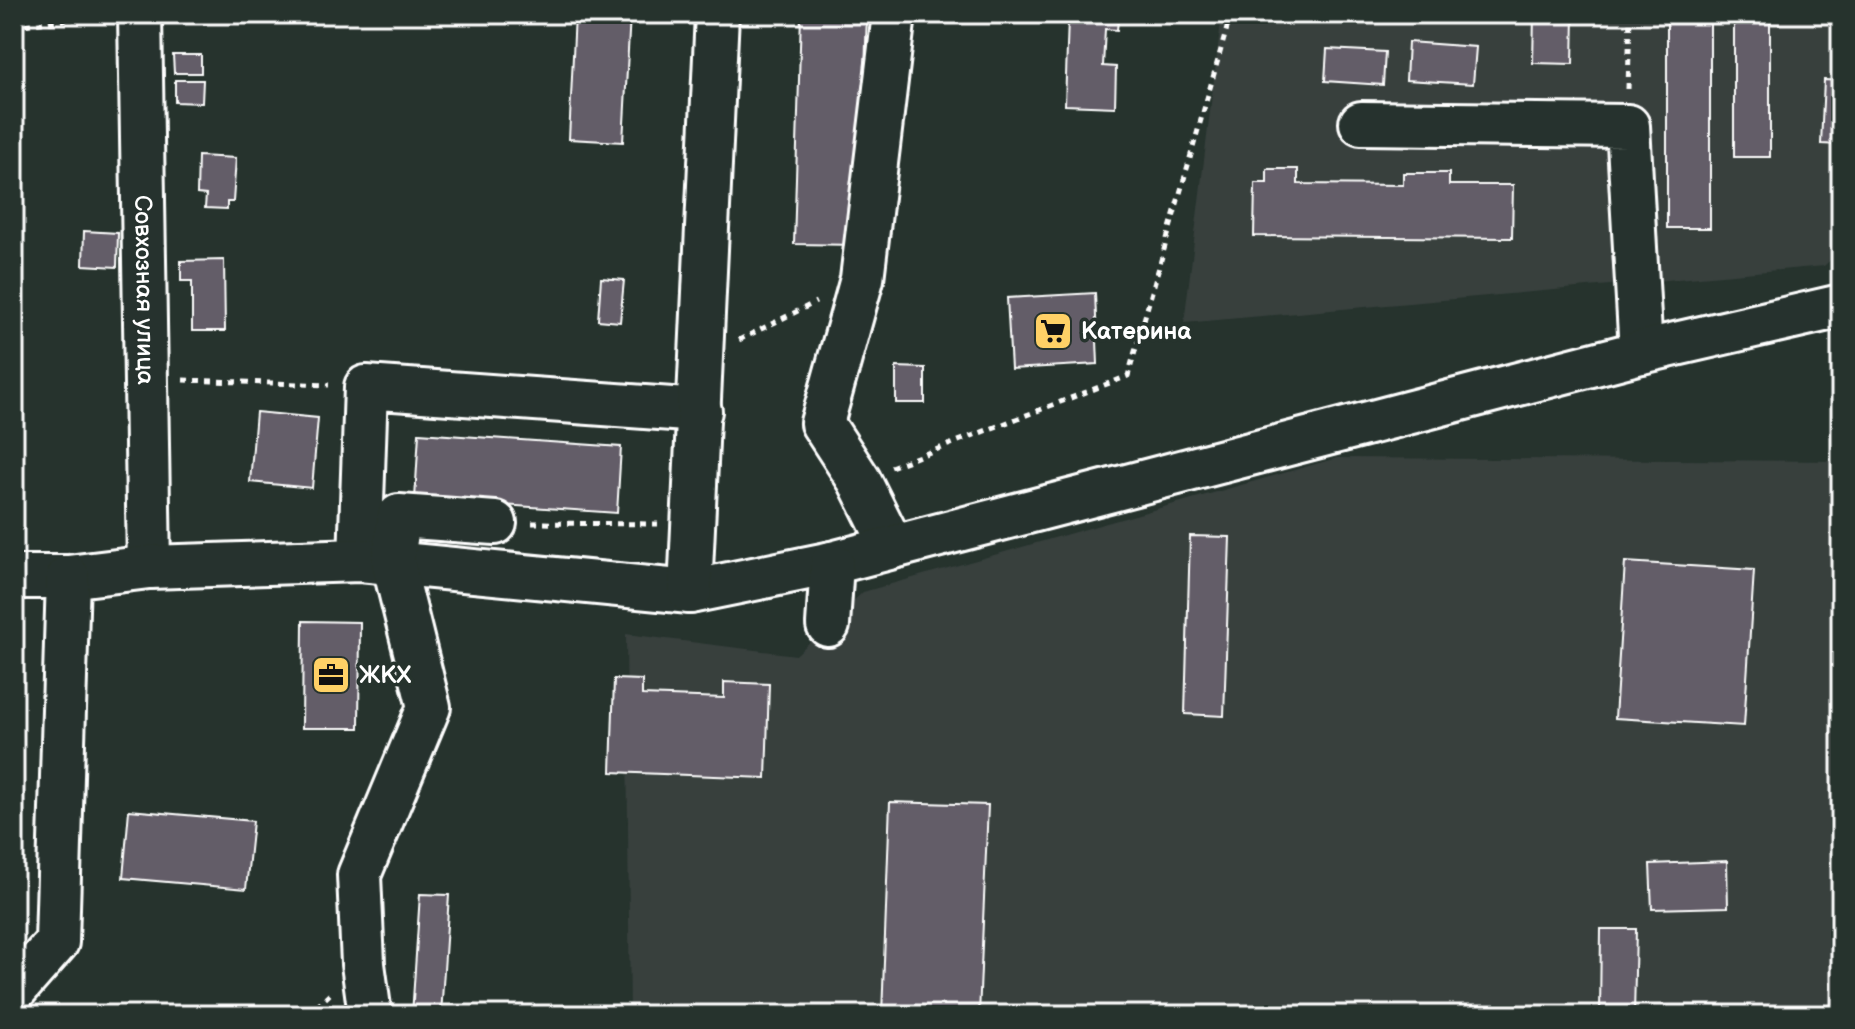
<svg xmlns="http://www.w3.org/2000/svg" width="1855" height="1029" font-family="'Balsamiq Sans',sans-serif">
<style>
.built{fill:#38403e}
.building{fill:#635d67;stroke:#fff;stroke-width:2}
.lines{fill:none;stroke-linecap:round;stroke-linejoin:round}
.minor-casing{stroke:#fff;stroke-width:48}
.path{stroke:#fff;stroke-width:5;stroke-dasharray:6 6;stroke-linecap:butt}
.minor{stroke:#26332d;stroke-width:42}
.labels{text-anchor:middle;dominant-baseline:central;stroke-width:7;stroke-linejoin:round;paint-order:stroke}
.street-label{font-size:24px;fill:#fff;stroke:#26332d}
.poi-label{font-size:24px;font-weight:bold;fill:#fff;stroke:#26332d;text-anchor:start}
</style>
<rect width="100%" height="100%" fill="#26332d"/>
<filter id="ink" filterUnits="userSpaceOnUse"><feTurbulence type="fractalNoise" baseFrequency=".0125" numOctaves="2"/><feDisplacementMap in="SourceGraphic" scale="16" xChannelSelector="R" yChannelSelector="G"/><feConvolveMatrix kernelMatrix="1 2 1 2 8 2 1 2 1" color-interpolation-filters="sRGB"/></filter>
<g filter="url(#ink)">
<g class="built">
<polygon points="1222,14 1841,14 1841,250 1824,266 1184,323"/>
<polygon points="1337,458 1841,461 1841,1015 630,1015 626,634 796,655 863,592"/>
</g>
<g class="building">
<polygon points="575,14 630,14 623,142 569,139"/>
<polygon points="801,14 867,14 859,245 794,244"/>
<polygon points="1534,14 1574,14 1573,64 1533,63"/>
<rect x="1667" y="14" width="43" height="214"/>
<rect x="1734" y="14" width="36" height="143"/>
<polygon points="1068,18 1118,20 1117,30 1105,29 1103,66 1116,67 1115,107 1065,105"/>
<polygon points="1408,42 1476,47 1473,84 1406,80"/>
<polygon points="1327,49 1385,52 1383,85 1325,81"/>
<polygon points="173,55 201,55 201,73 174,73"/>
<polygon points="175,80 203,80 202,103 175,102"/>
<polygon points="1824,80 1841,81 1841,145 1821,144"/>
<polygon points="198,156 236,158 233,202 227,202 227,209 205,208 206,195 197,194"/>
<polygon points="1267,169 1298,169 1298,184 1403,185 1403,173 1449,173 1449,185 1513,185 1512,238 1254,236 1255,183 1267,183"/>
<polygon points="84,231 118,233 117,267 83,265"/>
<polygon points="224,260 225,331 192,331 192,281 181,281 181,261"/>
<polygon points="601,278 624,280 620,322 598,320"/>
<polygon points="1095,293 1098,364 1011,369 1007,298"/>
<polygon points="896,367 925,368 925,403 896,403"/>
<polygon points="256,412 318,418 312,488 250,482"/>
<polygon points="419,433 621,447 617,513 415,499"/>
<polygon points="1190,536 1230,537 1224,716 1185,714"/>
<polygon points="1625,562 1754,570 1744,726 1615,718"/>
<polygon points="303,621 360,622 359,728 302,728"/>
<polygon points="614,679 642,680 642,695 724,698 724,682 769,684 766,778 611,772"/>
<polygon points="890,802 988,805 979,1015 882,1015"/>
<polygon points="129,810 253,821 246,889 123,878"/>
<polygon points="1727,861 1728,907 1652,909 1650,864"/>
<polygon points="420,894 449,895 441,1015 412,1015"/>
<polygon points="1601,929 1636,929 1634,1015 1600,1015"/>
</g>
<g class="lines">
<g class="minor-casing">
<g id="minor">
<path id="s1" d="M140 14 149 567"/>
<polyline points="1361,123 1628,126 1641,352"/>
<polyline points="892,546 859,480 822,423 862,279 894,14"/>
<polyline points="360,560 366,387 700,411"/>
<polyline points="14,577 68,577 149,567 360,560 690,592 832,563 1641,352 1841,306"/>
<polyline points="690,592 717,14"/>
<polyline points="828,625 832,563"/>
<polyline points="14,991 57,942 68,577"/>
<polyline points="370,1015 363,964 359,875 429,707 393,562 399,516 495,523"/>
</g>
</g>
<g class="path">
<polyline points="14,21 22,25 104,16"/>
<polyline points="1628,89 1630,14"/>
<polyline points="739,340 816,302"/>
<polyline points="183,380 329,385"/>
<polyline points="891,467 1128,376 1231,14"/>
<polyline points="532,523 658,524"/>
<polyline points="308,1015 330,994"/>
</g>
<use href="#minor" class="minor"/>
</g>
</g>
<defs>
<g id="supermarket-square" transform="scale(2)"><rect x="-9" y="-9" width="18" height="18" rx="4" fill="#ffd166" stroke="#26332d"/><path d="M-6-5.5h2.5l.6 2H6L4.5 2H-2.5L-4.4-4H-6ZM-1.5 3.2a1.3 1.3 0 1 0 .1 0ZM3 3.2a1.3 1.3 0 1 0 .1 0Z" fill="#111"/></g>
<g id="office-square" transform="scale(2)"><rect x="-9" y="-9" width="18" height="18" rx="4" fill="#ffd166" stroke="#26332d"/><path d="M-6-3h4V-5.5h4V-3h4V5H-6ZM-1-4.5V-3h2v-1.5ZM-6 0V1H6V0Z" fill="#111"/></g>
</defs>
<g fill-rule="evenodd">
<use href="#supermarket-square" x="1053" y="331"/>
<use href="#office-square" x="331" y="675"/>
</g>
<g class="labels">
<g class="street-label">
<text stroke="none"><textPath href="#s1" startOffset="276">Совхозная улица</textPath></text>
</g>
<g class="poi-label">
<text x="1081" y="331">Катерина</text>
<text x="359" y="675">ЖКХ</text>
</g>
</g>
<rect width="1855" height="1029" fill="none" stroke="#26332d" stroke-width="48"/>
<rect x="24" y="24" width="1807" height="981" fill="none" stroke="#fff" stroke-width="3" filter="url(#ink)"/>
</svg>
